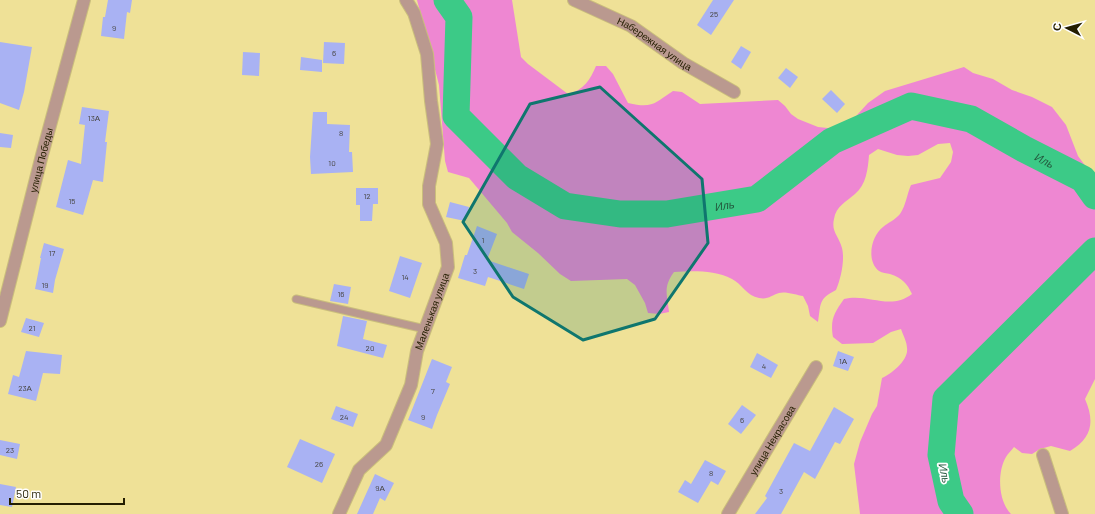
<svg xmlns="http://www.w3.org/2000/svg" width="1095" height="514" font-family="Barlow,sans-serif">
<style>
.forest{fill:#ee87d2}
.lines{fill:none;stroke-linecap:round;stroke-linejoin:round}
.river{stroke:#3cca87;stroke-width:27}
.building{fill:#a9b2f3}
.service-casing{stroke:#cabe7c;stroke-width:9}
.minor-casing{stroke:#cabe7c;stroke-width:14}
.service{stroke:#ba998f;stroke-width:7}
.minor{stroke:#ba998f;stroke-width:12}
.marked{fill:#0f766e;fill-opacity:0.2;stroke:#0f766e;stroke-width:3;stroke-linejoin:round}
.labels{text-anchor:middle;dominant-baseline:central;stroke-width:3.5;stroke-linejoin:round;paint-order:stroke}
.number-label{font-size:8px;fill:#45433e}
.street-label{font-size:10px;fill:#241e01;stroke:#fff}
.water-label{font-size:11px;font-style:italic;fill:#23583d;stroke:#fff}
</style>
<rect width="100%" height="100%" fill="#efe197"/>
<path class="forest" d="M417 0H512L521 57 528 64 568 94C584 90 590 80 596 66H606L613 74 628 103C653 109 654 103 673 91L682 92 700 104 778 100 785 106 791 114 798 119 818 127 837 129 847 126 868 103 885 91 964 67 973 73 993 79 1012 90 1032 97 1052 107 1066 125 1078 156 1095 179V379L1085 399C1095 422 1092 438 1070 451L1051 446 1040 449 1032 454 1022 453 1014 447C1012 450 1008 453 1006 457 997 472 998 501 1011 514H860L854 464 860 442 872 414 877 406 882 378C891 374 909 360 907 348 907 342 903 335 901 329L891 332 873 343 842 344 833 337C830 320 834 313 844 299 868 293 890 311 912 294 907 283 902 278 890 274 887 273 882 273 879 271 866 261 871 236 883 227 889 222 895 220 900 214 906 205 907 194 911 185L940 178 951 162 953 152 950 143 938 144 918 155 908 156 897 155 878 149 869 155C868 169 866 185 855 194 846 202 836 206 834 219 831 232 839 236 842 248 845 260 841 278 836 290 818 299 821 304 818 322L810 316 808 306 803 296C797 295 785 291 779 293 772 295 768 300 759 298 747 296 742 284 732 279 714 270 693 271 674 272 663 287 667 294 669 312L659 314 648 313 645 303 635 285 627 279 571 281 560 274 538 253 512 232 507 223 469 178 448 172 445 161 439 85Z"/>
<g class="lines">
<g class="river">
<path id="s1" d="M447 0 459 17 456 116 517 177 565 206 620 214H667L757 199 832 141 911 106 971 119 1024 149 1083 179 1095 196"/>
<polyline points="960,514 951,501 941,455 946,399 1095,251"/>
</g>
</g>
<g class="building">
<polygon points="108,0 132,0 130,13 127,12 124,39 101,36 103,17 105,17"/>
<polygon points="713,0 734,0 711,35 697,25"/>
<polygon points="0,42 32,47 24,92 19,110 0,103"/>
<polygon points="324,42 345,43 344,64 323,63"/>
<polygon points="741,46 751,52 741,69 731,62"/>
<polygon points="243,52 260,53 259,76 242,75"/>
<polygon points="301,57 322,60 322,72 300,70"/>
<polygon points="786,68 798,77 790,88 778,78"/>
<polygon points="831,90 845,104 837,113 822,99"/>
<polygon points="82,107 109,111 105,142 107,142 103,182 93,180 83,215 56,207 68,160 81,164 85,125 79,124"/>
<polygon points="313,112 327,112 327,124 350,125 349,152 352,152 353,172 311,174 310,157"/>
<polygon points="0,133 13,135 11,148 0,147"/>
<polygon points="356,188 378,188 378,204 373,204 372,221 360,221 360,205 356,205"/>
<polygon points="450,202 469,207 465,221 446,217"/>
<polygon points="477,226 497,234 487,260 529,274 524,289 488,277 485,286 458,278 465,255 467,255"/>
<polygon points="44,243 64,249 55,280 53,293 35,289 41,258 40,258"/>
<polygon points="400,256 422,263 410,298 389,291"/>
<polygon points="334,284 351,287 348,304 330,301"/>
<polygon points="343,316 367,321 363,339 387,345 383,358 337,346"/>
<polygon points="26,318 44,323 39,337 21,332"/>
<polygon points="26,351 62,355 60,374 43,373 36,401 8,394 13,375 19,377"/>
<polygon points="838,351 854,357 848,371 833,366"/>
<polygon points="757,353 778,365 771,378 750,367"/>
<polygon points="432,359 452,367 446,382 450,384 437,415 432,429 408,420"/>
<polygon points="742,405 756,415 741,434 728,424"/>
<polygon points="336,406 358,414 353,427 331,419"/>
<polygon points="834,407 854,419 840,444 835,442 815,479 804,472 781,514 755,514 767,498 765,496 794,443 810,451"/>
<polygon points="300,439 335,454 322,483 287,467"/>
<polygon points="0,440 20,444 17,459 0,455"/>
<polygon points="705,460 726,471 718,485 711,481 698,503 678,492 685,480 691,484"/>
<polygon points="375,474 394,483 385,501 380,498 373,514 357,514"/>
<polygon points="0,484 16,487 12,507 0,505"/>
</g>
<g class="lines">
<g class="service-casing">
<polyline id="service" points="296,299 425,329"/>
</g>
<g class="minor-casing">
<g id="minor">
<path id="s2" d="M574 0 631 26 683 63 734 92"/>
<path id="s3" d="M0 321 42 155 84 0"/>
<polyline points="1043,455 1062,514"/>
<path id="s4" d="M339 514 359 470 386 445 411 385 417 351 448 267 446 243 429 204V186L437 144 431 101 427 54 414 13 406 0"/>
<path id="s5" d="M728 514 816 367"/>
</g>
</g>
<use href="#service" class="service"/>
<use href="#minor" class="minor"/>
</g>
<path class="marked" d="M600 87 702 179 708 243 655 319 583 340 513 297 463 222 530 104Z"/>
<g class="labels">
<g class="number-label">
<text x="714" y="14">25</text>
<text x="114" y="28">9</text>
<text x="334" y="53">6</text>
<text x="94" y="118">13А</text>
<text x="341" y="133">8</text>
<text x="332" y="163">10</text>
<text x="367" y="196">12</text>
<text x="72" y="201">15</text>
<text x="483" y="240">1</text>
<text x="52" y="253">17</text>
<text x="475" y="271">3</text>
<text x="405" y="277">14</text>
<text x="45" y="285">19</text>
<text x="341" y="294">16</text>
<text x="32" y="328">21</text>
<text x="370" y="348">20</text>
<text x="843" y="361">1А</text>
<text x="764" y="366">4</text>
<text x="25" y="388">23А</text>
<text x="433" y="391">7</text>
<text x="344" y="417">24</text>
<text x="423" y="417">9</text>
<text x="742" y="420">6</text>
<text x="10" y="450">23</text>
<text x="319" y="464">26</text>
<text x="711" y="473">8</text>
<text x="380" y="488">9А</text>
<text x="781" y="491">3</text>
</g>
<g class="street-label">
<text stroke="none"><textPath href="#s2" startOffset="92">Набережная улица</textPath></text>
<text stroke="none"><textPath href="#s3" startOffset="166">улица Победы</textPath></text>
<text stroke="none"><textPath href="#s4" startOffset="227">Маленькая улица</textPath></text>
<text stroke="none"><textPath href="#s5" startOffset="86">улица Некрасова</textPath></text>
</g>
<g class="water-label">
<text stroke="none"><textPath href="#s1" startOffset="783">Иль</textPath></text>
<text stroke="none"><textPath href="#s1" startOffset="423">Иль</textPath></text>
<text transform="translate(945 473) rotate(78)">Иль</text>
</g>
</g>
<g transform="translate(1067 28) rotate(276)" stroke="#ffffff" stroke-width="3" paint-order="stroke">
<path d="M0-3L7 15L0 10L-7 15Z" fill="#241e01"/>
<text y="-6" font-size="11" font-weight="bold" text-anchor="middle" fill="#241e01">С</text>
</g>
<path d="M10 498v6h114v-6" fill="none" stroke="#241e01" stroke-width="2"/>
<text x="16" y="498" font-size="12" fill="#241e01" stroke="#ffffff" stroke-width="3" paint-order="stroke">50 m</text>
</svg>
